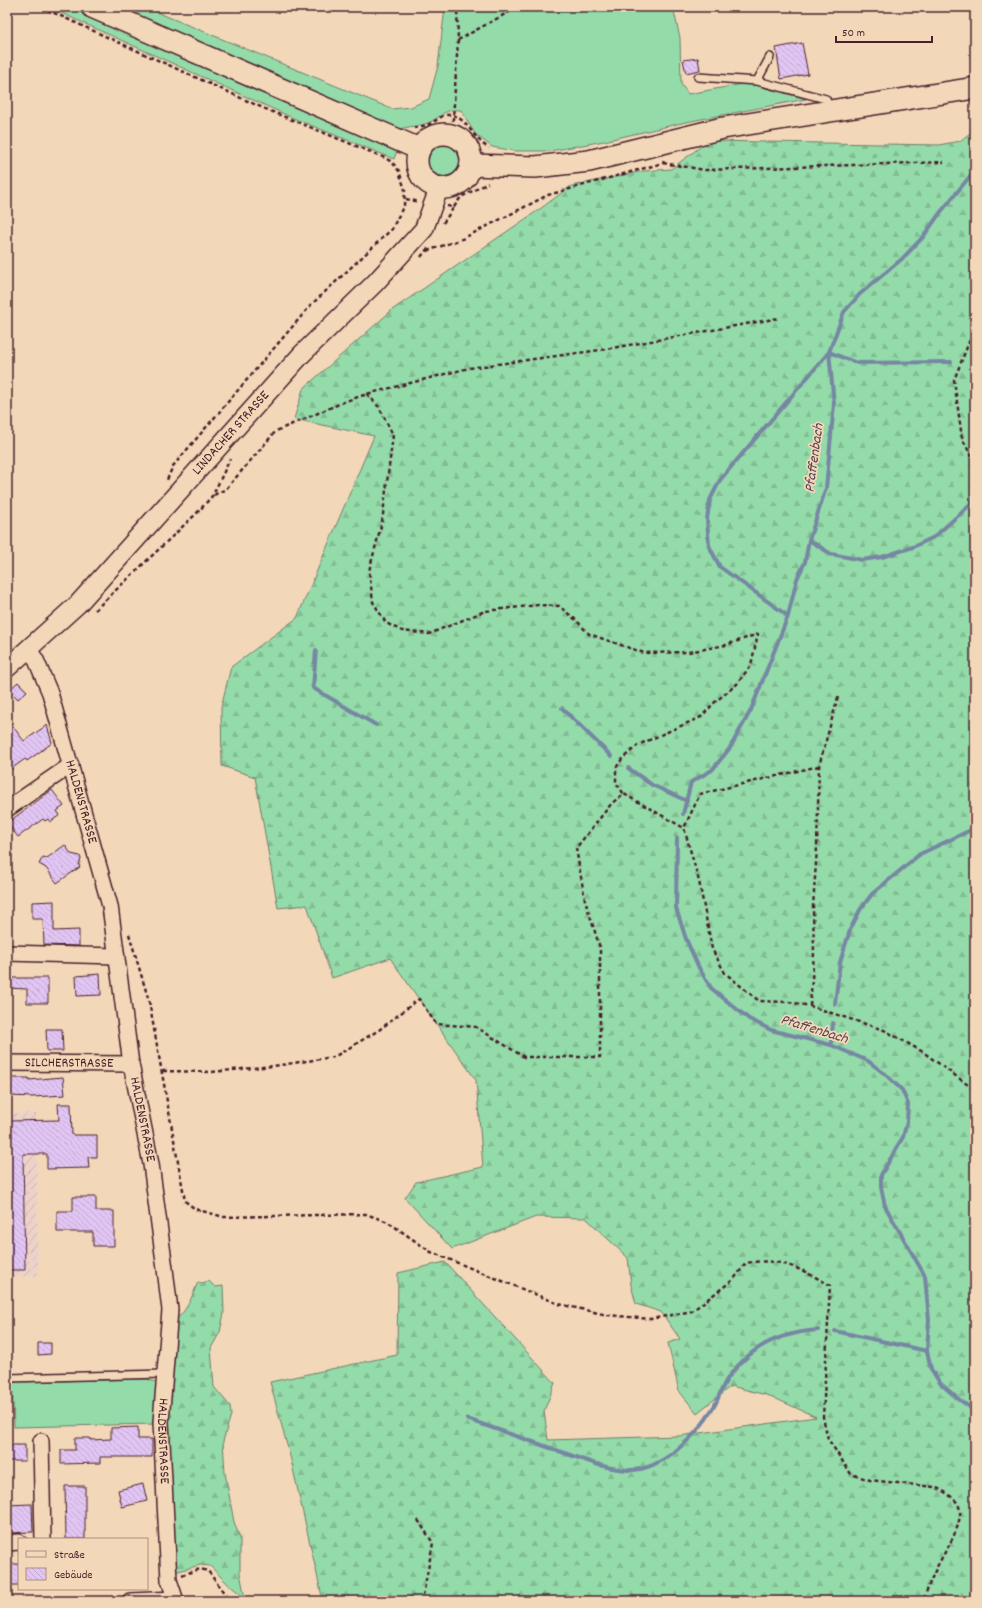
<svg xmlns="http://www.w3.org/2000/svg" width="982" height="1608" font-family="Dekko,sans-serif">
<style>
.industrial{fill:url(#industrial-furrows)}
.grass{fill:#94dbaa;stroke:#6f7d6a}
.forest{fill:url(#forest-firs);stroke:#6f7d6a}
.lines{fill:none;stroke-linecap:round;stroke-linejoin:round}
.stream{stroke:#7687a3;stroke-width:4}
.building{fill:url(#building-back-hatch);stroke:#4a1f2b}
.service-casing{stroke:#4a1f2b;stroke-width:10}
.minor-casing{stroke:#4a1f2b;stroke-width:18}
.tertiary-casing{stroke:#4a1f2b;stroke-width:21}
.secondary-casing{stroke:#4a1f2b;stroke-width:24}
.path{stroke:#4a1f2b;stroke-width:2.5;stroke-dasharray:4 3;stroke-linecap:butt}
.service{stroke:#f2d8b9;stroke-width:7}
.minor{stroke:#f2d8b9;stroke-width:15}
.tertiary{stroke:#f2d8b9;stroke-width:18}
.secondary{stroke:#f2d8b9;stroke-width:21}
.labels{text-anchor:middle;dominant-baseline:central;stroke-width:3.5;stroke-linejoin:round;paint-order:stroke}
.street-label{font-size:14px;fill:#4a1f2b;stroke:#f2d8b9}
.water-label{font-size:15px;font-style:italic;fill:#594253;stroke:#f2d8b9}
</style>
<defs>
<pattern id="industrial-furrows" width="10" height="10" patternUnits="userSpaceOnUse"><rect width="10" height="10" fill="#edd2ca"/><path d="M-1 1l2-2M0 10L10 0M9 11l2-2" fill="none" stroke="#cdb4ae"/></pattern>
<pattern id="forest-firs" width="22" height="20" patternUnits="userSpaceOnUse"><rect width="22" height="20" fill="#94dbaa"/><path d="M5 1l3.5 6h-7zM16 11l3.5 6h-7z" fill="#81bc92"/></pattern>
<pattern id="building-back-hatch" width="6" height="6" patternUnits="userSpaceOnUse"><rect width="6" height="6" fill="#e1c5f3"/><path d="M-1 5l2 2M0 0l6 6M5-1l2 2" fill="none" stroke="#c3a9d0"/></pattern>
</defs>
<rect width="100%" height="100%" fill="#f2d8b9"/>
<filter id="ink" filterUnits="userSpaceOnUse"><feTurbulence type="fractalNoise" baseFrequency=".025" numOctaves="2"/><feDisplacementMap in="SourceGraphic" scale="8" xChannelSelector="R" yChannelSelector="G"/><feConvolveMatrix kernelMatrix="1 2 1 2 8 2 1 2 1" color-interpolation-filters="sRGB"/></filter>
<g filter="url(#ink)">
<polygon class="industrial" points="36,1113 38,1276 7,1277 7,1114"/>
<g class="grass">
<polygon points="48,7 74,7 304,107 397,151 394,159 293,118"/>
<path d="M103 7H144L392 109 411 107 429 99 438 66 445 7H673L680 38 681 84 688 94 748 83 806 99 686 122 604 141 550 151H516L492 147 475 134 461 110C444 109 445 114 432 121 423 126 413 126 403 128L402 132Z"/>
<circle cx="444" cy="161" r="17"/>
<polygon points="147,1379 159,1383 156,1424 14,1427 12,1382"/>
</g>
<g class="forest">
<polygon points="975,129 975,408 973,408 975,424 975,1601 323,1601 291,1460 270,1382 397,1355 398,1273 445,1262 555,1383 544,1411 548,1440 679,1436 816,1417 770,1396 731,1386 697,1413 679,1391 668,1343 680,1339 661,1312 636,1304 631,1285 628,1258 586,1218 536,1217 452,1249 405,1198 416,1182 483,1167 476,1080 390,958 332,978 307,905 278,908 255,777 222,766 221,707 231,667 297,618 374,436 294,419 303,389 392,310 540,209 571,186 643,171 671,169 708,141 939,145 960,141"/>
<path d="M209 1281 215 1287 223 1286 224 1313 220 1332 211 1348 214 1387 230 1406 231 1415 223 1441 225 1473 234 1522 240 1538V1573L245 1598 228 1584 210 1566 200 1565 175 1572 167 1427 173 1321C187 1313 192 1296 198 1282L202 1283Z"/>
</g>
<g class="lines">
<g class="stream">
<polyline points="809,540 831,554 862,560 882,557 913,547 934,537 971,504 975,491"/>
<polyline points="788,616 720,567 709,546 707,519 710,500 720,480 829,352 857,363 951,362"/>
<polyline points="316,650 313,688 376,725"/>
<polyline points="562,708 611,756"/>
<polyline points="628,768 652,785 687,801"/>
<polyline points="683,814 691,782 712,770 730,748 751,710 788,616 797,579 805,562 809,540 826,488 834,404 829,352 844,312 860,294 903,258 923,237 940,213 975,170"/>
<polyline points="677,838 676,908 686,939 699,968 711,988 749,1019 771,1030 831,1045 868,1061 885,1074 902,1090 908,1104 907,1122 903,1137 881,1175 881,1187 885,1206 925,1276 929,1320 927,1351 931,1369 940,1383 957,1398 975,1411"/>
<polyline points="835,1004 840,962 850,930 860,910 872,894 920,854 975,828"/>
<polyline points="831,1045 833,1023"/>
<polyline points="835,1331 927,1351"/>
<path d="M467 1419C498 1430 528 1440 559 1451 582 1459 604 1469 629 1470 661 1471 698 1435 713 1408 717 1402 719 1395 722 1389 727 1376 738 1365 748 1356 767 1339 793 1332 818 1330"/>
<polyline points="938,1601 947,1599 975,1601"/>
</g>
</g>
<g class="building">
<polygon points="802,43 808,74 781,79 776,48"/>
<polygon points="698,58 700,70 686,73 683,60"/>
<polygon points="18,682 27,691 18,699 9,690"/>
<polygon points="7,719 24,741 47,725 52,743 27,761 25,759 7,772"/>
<polygon points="52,790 64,806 57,811 60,815 50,822 48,819 45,821 43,819 18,837 7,823"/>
<polygon points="65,845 71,854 80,856 81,859 79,865 80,867 57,883 46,868 39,864 43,857 47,858"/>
<polygon points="54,901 54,931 79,930 79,946 44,945 43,919 32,919 32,902"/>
<polygon points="100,974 101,995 77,996 76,976"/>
<polygon points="7,978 48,978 48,1003 27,1003 27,989 7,988"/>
<polygon points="46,1029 62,1029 63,1051 47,1051"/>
<polygon points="63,1077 65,1095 33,1097 9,1096 9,1078 29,1078 29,1080"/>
<polygon points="58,1104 71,1104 72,1135 97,1135 97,1157 88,1157 89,1168 47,1169 47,1154 23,1154 25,1270 7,1270 7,1121 59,1120"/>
<polygon points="73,1197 96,1197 96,1211 114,1211 114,1246 93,1246 93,1232 57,1232 57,1211 73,1211"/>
<polygon points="38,1343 51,1343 51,1354 38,1355"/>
<polygon points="138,1427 138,1439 152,1439 152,1457 100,1457 100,1463 61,1464 61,1450 75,1450 75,1438 90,1438 90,1440 111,1439 111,1428"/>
<rect x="7" y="1445" width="18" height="16"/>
<polygon points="143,1484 147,1501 122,1507 118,1490"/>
<polygon points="65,1486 85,1486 85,1539 66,1539"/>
<polygon points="32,1504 33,1532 7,1533 7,1505"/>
<rect x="7" y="1564" width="12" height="21"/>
</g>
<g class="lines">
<g class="service-casing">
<g id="service">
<polyline points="770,57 757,81 826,99 829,109"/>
<polyline points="698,77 757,81"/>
<polyline points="7,1378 164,1374"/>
</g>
</g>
<g class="minor-casing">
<g id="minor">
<path id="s1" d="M29 649 36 660 50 693 110 906 131 1064 151 1164 165 1269 170 1310 161 1422 169 1580 176 1601"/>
<polyline points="7,809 71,765"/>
<polyline points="7,953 116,956"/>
<path id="s2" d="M7 1063 131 1064"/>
<polyline points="41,1441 43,1539"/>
<polyline points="7,1543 19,1542"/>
<polyline points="130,1601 175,1599"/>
</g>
</g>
<g class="tertiary-casing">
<g id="tertiary">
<path id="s3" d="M7 668 78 604 302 354 375 283 424 229 439 188"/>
</g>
</g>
<g class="secondary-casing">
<g id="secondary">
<polyline points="92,7 419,149"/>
<circle cx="444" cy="161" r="27"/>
<polyline points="471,165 535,167 589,161 723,128 975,88"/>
</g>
</g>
<g class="path">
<polyline points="41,7 263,108 383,157 392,162 399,171 405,190 404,205 392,229 311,305 173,466 166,482"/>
<polyline points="458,40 518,7"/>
<path d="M414 128C419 127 425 126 429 124 435 122 440 116 446 115 464 111 474 141 489 148"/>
<polyline points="452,135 458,40 457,7"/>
<polyline points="663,163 705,170 944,162"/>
<polyline points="406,199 419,202"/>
<polyline points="447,206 454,207 461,197 488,183"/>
<polyline points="443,223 454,207"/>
<polyline points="427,251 462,239 548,195 663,163 664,159"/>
<polyline points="421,257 428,248"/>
<polyline points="975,327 954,380 962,438 975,463"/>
<polyline points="367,394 379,407 393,435 382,522 369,571 373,602 386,623 402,631 429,634 485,611 538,605 559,606 576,620 589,634 644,653 688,652 726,645 758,634 751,665 737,684 715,702 701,717 638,745 622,759 616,768 616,783 624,794"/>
<polyline points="214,495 226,489 276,431 346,401 367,394 469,368 607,349 779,318"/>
<polyline points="95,610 199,511 213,495 230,459"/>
<polyline points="819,766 700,794 684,828 699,881 712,949 725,973 759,1001 789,1002 810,1006 884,1030 923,1052 975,1090"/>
<path d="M129 934 149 1001 185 1201 195 1209 224 1217 366 1214 388 1222 431 1252 559 1304 607 1315 651 1319 692 1311 734 1279 746 1263C781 1257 800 1269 830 1285L823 1417 828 1439 851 1474 870 1480 935 1487C946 1492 962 1501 960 1515 958 1534 944 1552 936 1569 931 1579 927 1590 923 1601"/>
<polyline points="810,1006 814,953 813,907 817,848 819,766 838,697"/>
<polyline points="163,1071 212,1072 273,1066 334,1057 379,1030 419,999 436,1024 476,1027 524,1057 600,1057 600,948 585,900 576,848 612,803 624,794 684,828"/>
<polyline points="418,1520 433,1543 422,1601"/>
<polyline points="182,1575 200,1569 208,1571 230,1601"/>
</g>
<use href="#service" class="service"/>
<use href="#minor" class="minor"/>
<use href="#tertiary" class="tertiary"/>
<use href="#secondary" class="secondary"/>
</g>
</g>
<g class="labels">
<g class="street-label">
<text stroke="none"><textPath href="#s3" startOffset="325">LINDACHER STRASSE</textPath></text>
<text stroke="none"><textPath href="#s1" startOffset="162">HALDENSTRASSE</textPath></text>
<text stroke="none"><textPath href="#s2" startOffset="62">SILCHERSTRASSE</textPath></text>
<text stroke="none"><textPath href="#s1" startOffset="486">HALDENSTRASSE</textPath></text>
<text stroke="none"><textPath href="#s1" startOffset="810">HALDENSTRASSE</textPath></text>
</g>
<g class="water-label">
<text transform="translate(815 458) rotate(-82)">Pfaffenbach</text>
<text transform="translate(814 1030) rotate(17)">Pfaffenbach</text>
</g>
</g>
<rect width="982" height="1608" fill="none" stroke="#f2d8b9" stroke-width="24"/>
<rect x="12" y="12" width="958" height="1584" fill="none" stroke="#4a1f2b" stroke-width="1.5" filter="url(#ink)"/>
<rect x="18" y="1538" width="130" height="52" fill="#f2d8b9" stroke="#af8e80"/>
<rect x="26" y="1551" width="20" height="6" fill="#f2d8b9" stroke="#af8e80"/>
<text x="54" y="1558" font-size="12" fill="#4a1f2b">Straße</text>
<rect x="26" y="1568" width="20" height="12" fill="url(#building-back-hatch)" stroke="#af8e80"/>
<text x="54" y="1578" font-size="12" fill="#4a1f2b">Gebäude</text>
<path d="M836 36v6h96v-6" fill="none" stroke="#4a1f2b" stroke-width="2"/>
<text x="842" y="36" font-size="12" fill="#4a1f2b" stroke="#f2d8b9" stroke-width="3" paint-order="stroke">50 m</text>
</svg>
